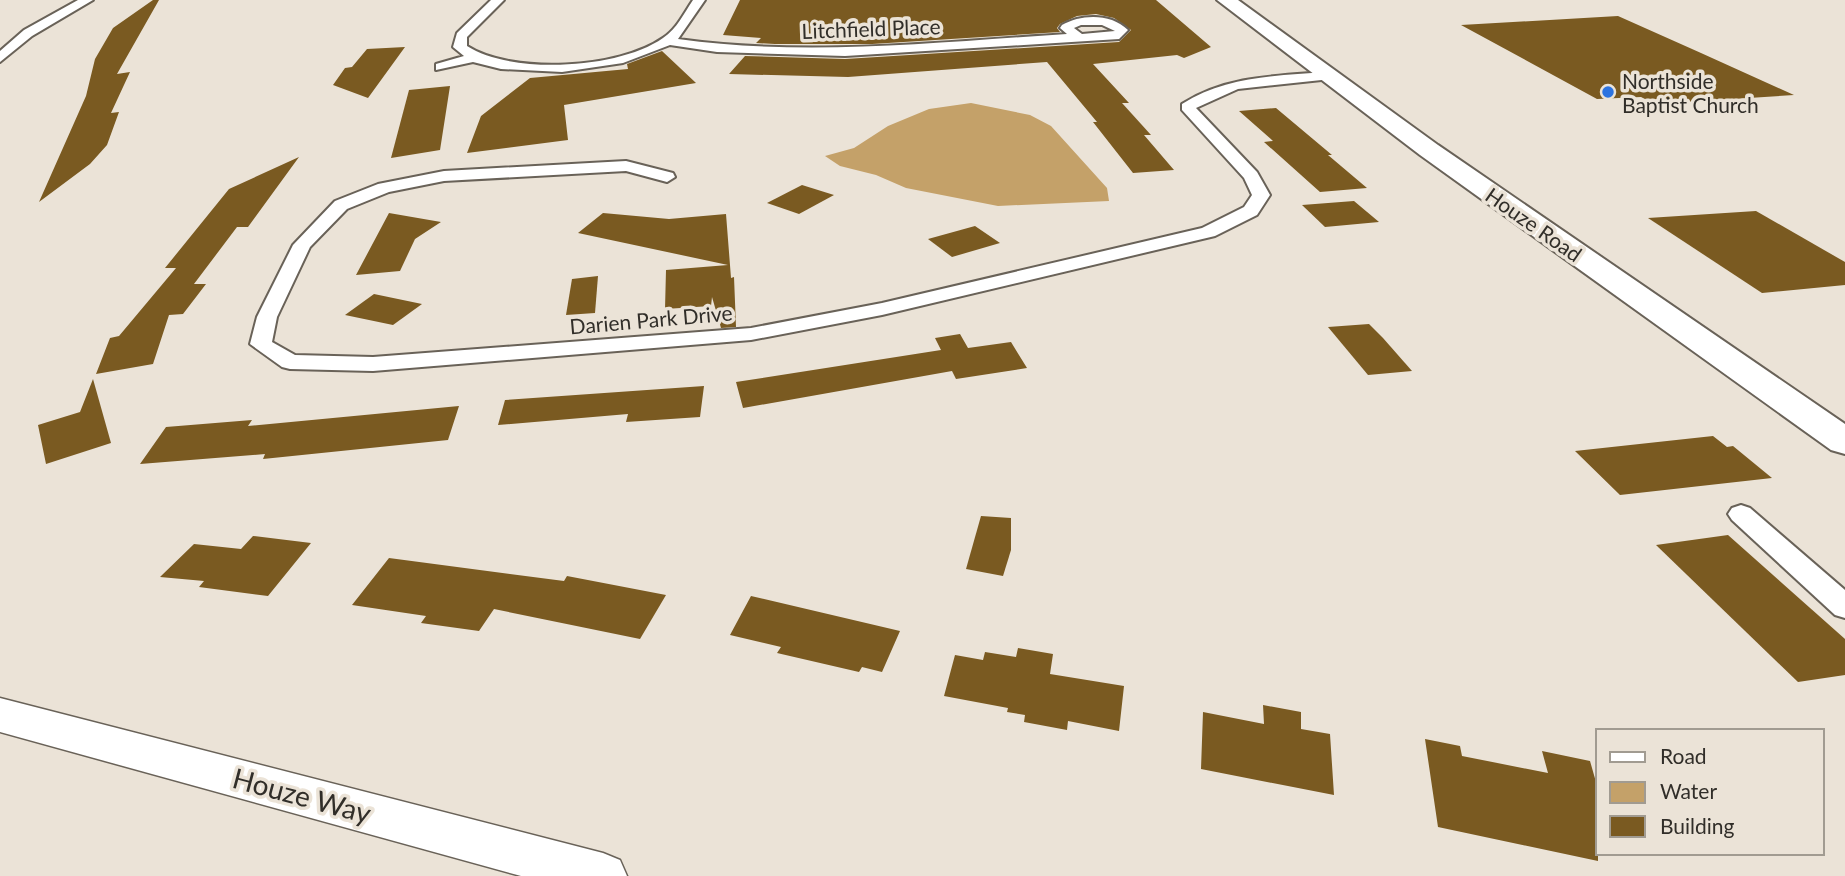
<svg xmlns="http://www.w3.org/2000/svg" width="1845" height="876" font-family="Lato,sans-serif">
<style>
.water{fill:#c4a169}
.building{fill:#7a5a21}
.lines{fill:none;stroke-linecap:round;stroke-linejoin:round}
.minor-casing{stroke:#696258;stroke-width:4}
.tertiary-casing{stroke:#696258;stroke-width:3}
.primary-casing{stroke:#696258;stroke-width:4}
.minor{fill:#fff;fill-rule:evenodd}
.tertiary{fill:#fff;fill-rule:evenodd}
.primary{fill:#fff;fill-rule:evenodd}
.poi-dot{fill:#2c73e0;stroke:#ebe3d7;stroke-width:2.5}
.labels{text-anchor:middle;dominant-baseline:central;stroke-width:7;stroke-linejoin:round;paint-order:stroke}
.far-street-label{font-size:21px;fill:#312e29;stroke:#ebe3d7}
.far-poi-label{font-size:21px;fill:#312e29;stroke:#ebe3d7;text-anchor:start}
.near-street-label{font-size:28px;fill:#312e29;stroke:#ebe3d7}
</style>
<rect width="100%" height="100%" fill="#ebe3d7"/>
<polygon class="water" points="971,103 1030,115 1051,126 1107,188 1109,201 998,206 906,188 876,175 840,166 825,156 854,148 888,126 929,109"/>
<g class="building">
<polygon points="153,0 159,0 117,74 130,72 111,113 119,112 107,145 90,164 39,202 86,96 95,59 113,28"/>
<polygon points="740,0 1156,0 1211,47 1184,58 1177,55 1093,64 1129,103 1122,103 1151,135 1144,135 1174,170 1133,173 1093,122 1097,122 1047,62 848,77 729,74 745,56 845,59 1119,42 1131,30 1114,18 1096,14 1077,16 1060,24 1057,28 1060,32 872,44 775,44 756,43 761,38 723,35"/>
<polygon points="1618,16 1701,53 1794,95 1655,104 1641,97 1597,99 1461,25"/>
<polygon points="405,47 368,98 333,85 345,68 352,67 367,49"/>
<polygon points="662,51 696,83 564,105 568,140 467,153 481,116 530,78 628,69 627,64"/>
<polygon points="450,86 440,150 391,158 409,90"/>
<polygon points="1276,108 1332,155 1328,155 1367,188 1320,192 1264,142 1273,141 1239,111"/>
<polygon points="299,157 248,227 237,227 194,284 206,284 183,314 169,315 153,364 96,374 110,338 119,336 176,268 165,268 229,189"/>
<polygon points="802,185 834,195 799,214 767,203"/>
<polygon points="1354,201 1379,222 1325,227 1302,205"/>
<polygon points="1756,211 1845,262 1845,285 1762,293 1648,218"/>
<polygon points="389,213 441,222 415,239 400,271 356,275"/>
<polygon points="603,213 669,219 726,214 731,278 734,277 736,327 721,328 712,297 711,306 665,309 666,270 728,265 578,233"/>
<polygon points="975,226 1000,243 952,257 928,239"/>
<polygon points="598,276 595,313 566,315 572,279"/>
<polygon points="374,294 422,304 393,325 345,315"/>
<polygon points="1369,324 1383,338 1412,371 1368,375 1328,327"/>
<polygon points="960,334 968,348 1011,342 1027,368 956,379 952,371 743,408 736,382 941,350 935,338"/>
<polygon points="93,379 111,443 46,464 38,425 80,412"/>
<polygon points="704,386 700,417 626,422 628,414 498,425 505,400"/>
<polygon points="459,406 448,440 263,459 265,454 140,464 166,427 252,420 248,426"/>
<polygon points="1713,436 1727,447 1733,446 1772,478 1620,495 1575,451"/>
<polygon points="981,516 1011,518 1011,550 1003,576 966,569"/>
<polygon points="1728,535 1845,639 1845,675 1798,682 1656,545"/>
<polygon points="253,536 311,543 268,596 199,587 204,581 160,577 194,544 241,549"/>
<polygon points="389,558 564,581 567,576 666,595 640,639 494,609 479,631 421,623 426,616 352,605"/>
<polygon points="751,596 900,631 882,672 862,667 859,672 777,653 781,647 730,635"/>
<polygon points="1018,648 1053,654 1050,674 1124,686 1119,731 1068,721 1067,730 1024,722 1025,715 1007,712 1008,708 944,696 955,655 983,660 985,652 1016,657"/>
<polygon points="1263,705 1301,712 1301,729 1330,734 1334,795 1201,769 1203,712 1264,724"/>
<polygon points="1425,739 1460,746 1462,756 1548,773 1542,751 1590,761 1598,789 1598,861 1438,827"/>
</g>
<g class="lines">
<g class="minor-casing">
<g id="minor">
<polygon points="78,0 93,0 32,36 0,62 0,51 24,30"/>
<path d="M491 0H504L467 37V46C512 75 619 69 663 38 677 29 684 13 693 0H705L678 39C807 57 937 42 1067 34L1060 28 1062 25C1081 14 1111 13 1128 30L1119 39 845 56 717 52 670 45 623 63 562 72 501 69 473 62 436 70V64L464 56 453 47 457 33ZM1081 25H1102L1115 31 1082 34 1074 28Z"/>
<path d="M1326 72 1333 76 1331 79 1238 89 1196 108 1257 172 1270 195 1257 215 1215 236 882 315 751 340 373 371 290 369 282 367 250 344 257 317 293 245 335 201 378 184 444 171 626 161 673 173 675 177 667 182 626 171 444 181 389 192 347 209 310 247 277 317 272 342 295 355 373 357 751 328 882 303 1202 228 1244 207 1252 195 1244 178 1182 110V104C1226 76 1275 76 1326 72Z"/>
<polygon points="1741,505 1750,508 1845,590 1845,618 1835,615 1732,520 1728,514 1732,508"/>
</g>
</g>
<g class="tertiary-casing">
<polygon id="tertiary" points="0,698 603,853 620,860 627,876 521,876 0,732"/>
</g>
<g class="primary-casing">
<polygon id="primary" points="1217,0 1238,0 1438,145 1845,424 1845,454 1831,450 1420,155"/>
</g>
<use href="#minor" class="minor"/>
<use href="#tertiary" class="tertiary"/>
<use href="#primary" class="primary"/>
</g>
<circle class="poi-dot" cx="1608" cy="92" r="7"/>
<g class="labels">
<g class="far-street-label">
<text transform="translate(871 28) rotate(-2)">Litchfield Place</text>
<text transform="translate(1534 224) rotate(35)">Houze Road</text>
<text transform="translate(651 319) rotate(-5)">Darien Park Drive</text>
</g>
<g class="far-poi-label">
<text x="1622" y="80">Northside<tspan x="1622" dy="24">Baptist Church</tspan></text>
</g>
<g class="near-street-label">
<text transform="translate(302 795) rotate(15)">Houze Way</text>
</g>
</g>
<rect x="1596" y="729" width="228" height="126" fill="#ebe3d7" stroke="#a19b91" stroke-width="2"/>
<rect x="1610" y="752" width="35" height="10" fill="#ffffff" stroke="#a19b91" stroke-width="2"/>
<text x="1660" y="764" font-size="21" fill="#312e29">Road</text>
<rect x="1610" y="782" width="35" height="21" fill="#c4a169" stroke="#a19b91" stroke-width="2"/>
<text x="1660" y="799" font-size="21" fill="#312e29">Water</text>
<rect x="1610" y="816" width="35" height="21" fill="#7a5a21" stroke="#a19b91" stroke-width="2"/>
<text x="1660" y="834" font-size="21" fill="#312e29">Building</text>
</svg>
